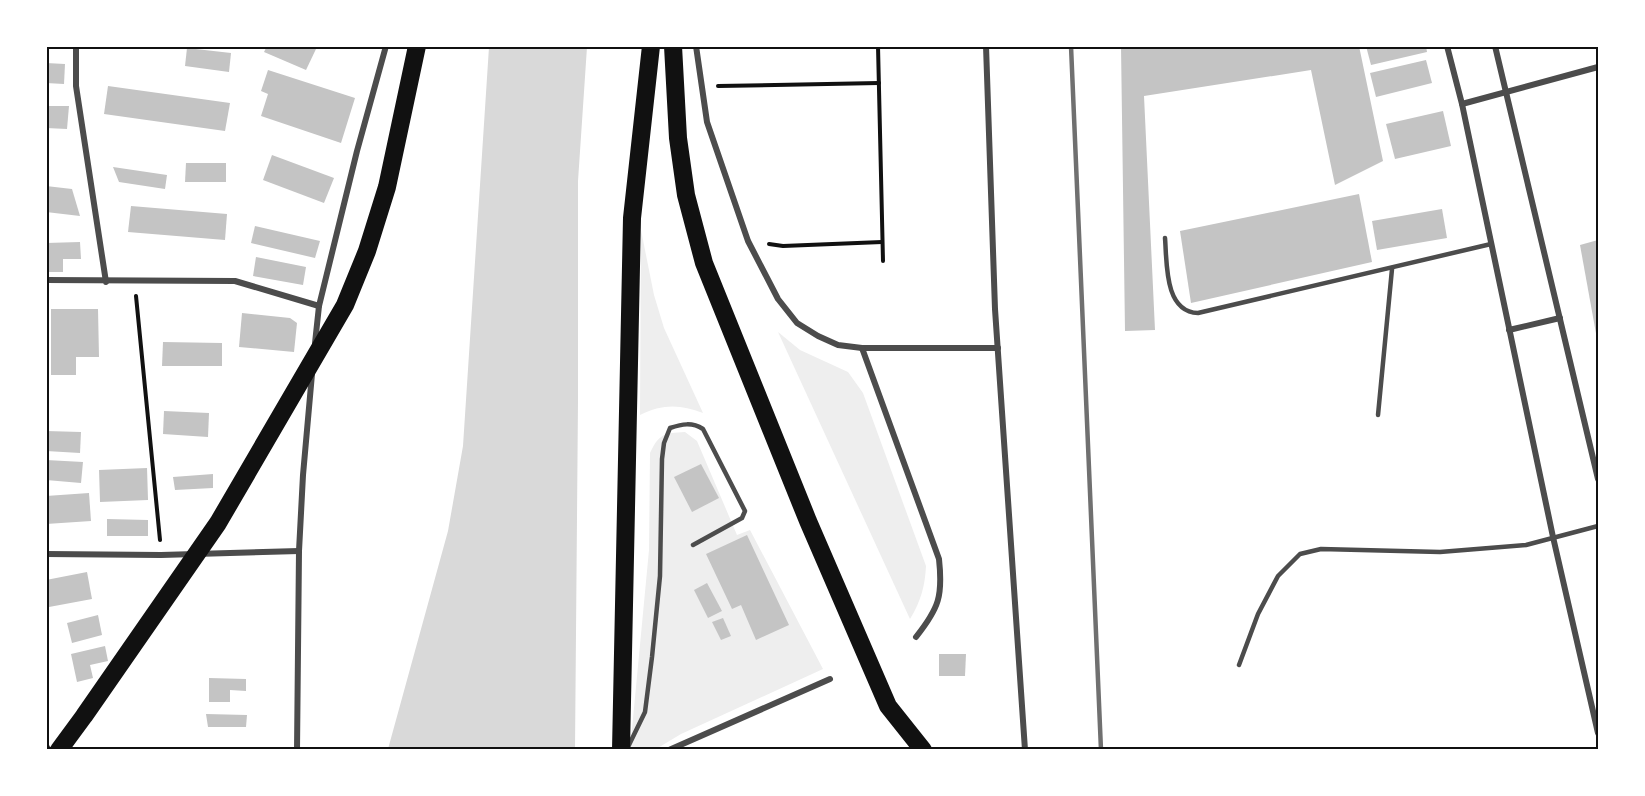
<svg xmlns="http://www.w3.org/2000/svg" width="1645" height="796" font-family="'DM Sans',sans-serif">
<style>
.green{fill:#eee}
.water{fill:#d9d9d9}
.building{fill:#c4c4c4}
.lines{fill:none;stroke-linecap:round;stroke-linejoin:round}
.path{stroke:#111;stroke-width:4}
.service{stroke:#4c4c4c;stroke-width:4.5}
.minor{stroke:#4c4c4c;stroke-width:6}
.motorway{stroke:#111;stroke-width:18}
.rail{stroke:#707070;stroke-width:4.5}
.neatline{fill:none;stroke:#111;stroke-width:2}
</style>
<rect width="100%" height="100%" fill="#fff"/>
<g class="green">
<path d="M641 230 654 295 664 328 703 413C680 404 662 404 640 415Z"/>
<path d="M778 332 800 350 848 372 863 393 926 566C925 586 921 601 910 619Z"/>
<path d="M685 432 697 441 737 535 750 530 823 669 681 734 656 749 630 750 649 550 650 453C659 434 664 433 685 432Z"/>
</g>
<polygon class="water" points="489,47 587,47 578,181 578,401 575,749 388,749 448,531 463,446"/>
<g class="building">
<polygon points="267,46 310,46 316,49 306,70 264,52"/>
<polygon points="1121,46 1359,46 1383,161 1335,185 1311,70 1144,96 1155,330 1125,331"/>
<polygon points="1366,46 1426,46 1427,52 1371,65"/>
<polygon points="187,48 231,53 229,72 185,66"/>
<polygon points="1426,60 1432,83 1376,97 1370,73"/>
<polygon points="46,63 65,64 64,84 46,83"/>
<polygon points="268,70 355,98 341,143 261,116 268,94 261,91"/>
<polygon points="108,86 230,103 225,131 104,114"/>
<polygon points="46,106 69,106 67,129 46,128"/>
<polygon points="1443,111 1451,146 1395,159 1386,124"/>
<polygon points="272,155 334,178 324,203 263,180"/>
<polygon points="186,163 226,163 226,182 185,182"/>
<polygon points="113,167 167,175 165,189 119,182"/>
<polygon points="46,186 72,189 80,216 46,212"/>
<polygon points="1359,194 1372,262 1191,303 1180,231"/>
<polygon points="131,206 227,214 225,240 128,232"/>
<polygon points="1442,209 1447,238 1377,250 1372,221"/>
<polygon points="255,226 320,241 315,258 251,243"/>
<polygon points="1598,240 1598,339 1597,339 1580,245"/>
<polygon points="80,242 81,259 63,259 63,272 46,272 46,243"/>
<polygon points="256,257 306,267 303,285 253,276"/>
<polygon points="51,309 98,309 99,357 76,357 76,375 51,375"/>
<polygon points="242,313 290,318 297,323 294,352 239,347"/>
<polygon points="163,342 222,343 222,366 162,366"/>
<polygon points="164,411 209,413 208,437 163,434"/>
<polygon points="46,431 81,432 80,453 46,451"/>
<polygon points="46,460 83,462 81,483 46,480"/>
<polygon points="701,464 719,498 692,512 674,477"/>
<polygon points="147,468 148,500 100,502 99,470"/>
<polygon points="213,474 213,488 175,490 173,477"/>
<polygon points="89,493 91,521 46,524 46,496"/>
<polygon points="107,519 148,520 148,536 107,536"/>
<polygon points="747,535 789,625 756,640 741,605 732,609 706,554"/>
<polygon points="87,572 92,599 49,607 46,580"/>
<polygon points="707,583 722,611 708,618 694,590"/>
<polygon points="98,615 102,635 72,643 67,623"/>
<polygon points="723,618 731,636 721,640 712,622"/>
<polygon points="105,646 108,661 90,665 93,678 77,682 71,654"/>
<polygon points="939,654 966,654 965,676 939,676"/>
<polygon points="209,678 246,679 246,691 230,690 230,702 209,702"/>
<polygon points="206,714 247,715 246,727 208,727"/>
</g>
<g class="lines">
<g class="path">
<polyline points="878,46 883,261"/>
<polyline points="718,86 879,83"/>
<polyline points="769,244 783,246 882,242"/>
<polyline points="136,296 160,540"/>
</g>
<g class="service">
<path d="M1165 238C1167 262 1164 312 1198 313L1491 244"/>
<polyline points="1378,415 1392,269"/>
<polyline points="1239,665 1258,614 1278,576 1300,554 1321,549 1440,552 1526,545 1598,526"/>
<path d="M628 747 645 712 652 657 660 576 662 459 664 443 670 428C682 424 692 422 703 429L745 511 742 518 693 545"/>
</g>
<g class="minor">
<polyline points="76,46 76,86 106,282"/>
<polyline points="696,46 707,122 748,241 778,299 797,323 818,336 838,345 862,348 998,348"/>
<polyline points="986,46 995,309 1025,750"/>
<polyline points="1447,46 1462,104 1553,537 1598,733"/>
<polyline points="1495,46 1598,479"/>
<polyline points="1462,104 1598,67"/>
<polyline points="46,280 235,281 319,306"/>
<polyline points="1509,330 1560,318"/>
<polyline points="315,343 319,306 357,151 386,46"/>
<path d="M862 348 939 559C943 596 939 608 916 637"/>
<polyline points="46,554 161,555 299,551"/>
<polyline points="46,746 49,750"/>
<polyline points="297,750 299,551 303,475 312,374"/>
<polyline points="669,750 830,679"/>
</g>
<g class="motorway">
<polyline points="673,46 678,138 686,195 704,263 808,521 888,706 923,750"/>
<polyline points="59,750 84,716 218,523 345,305 367,251 387,187 417,46"/>
<polyline points="621,750 632,218 651,46"/>
</g>
<polyline class="rail" points="1071,46 1101,750"/>
</g>
<rect width="1645" height="796" fill="none" stroke="#ffffff" stroke-width="96"/>
<rect x="48" y="48" width="1549" height="700" class="neatline"/>
</svg>
